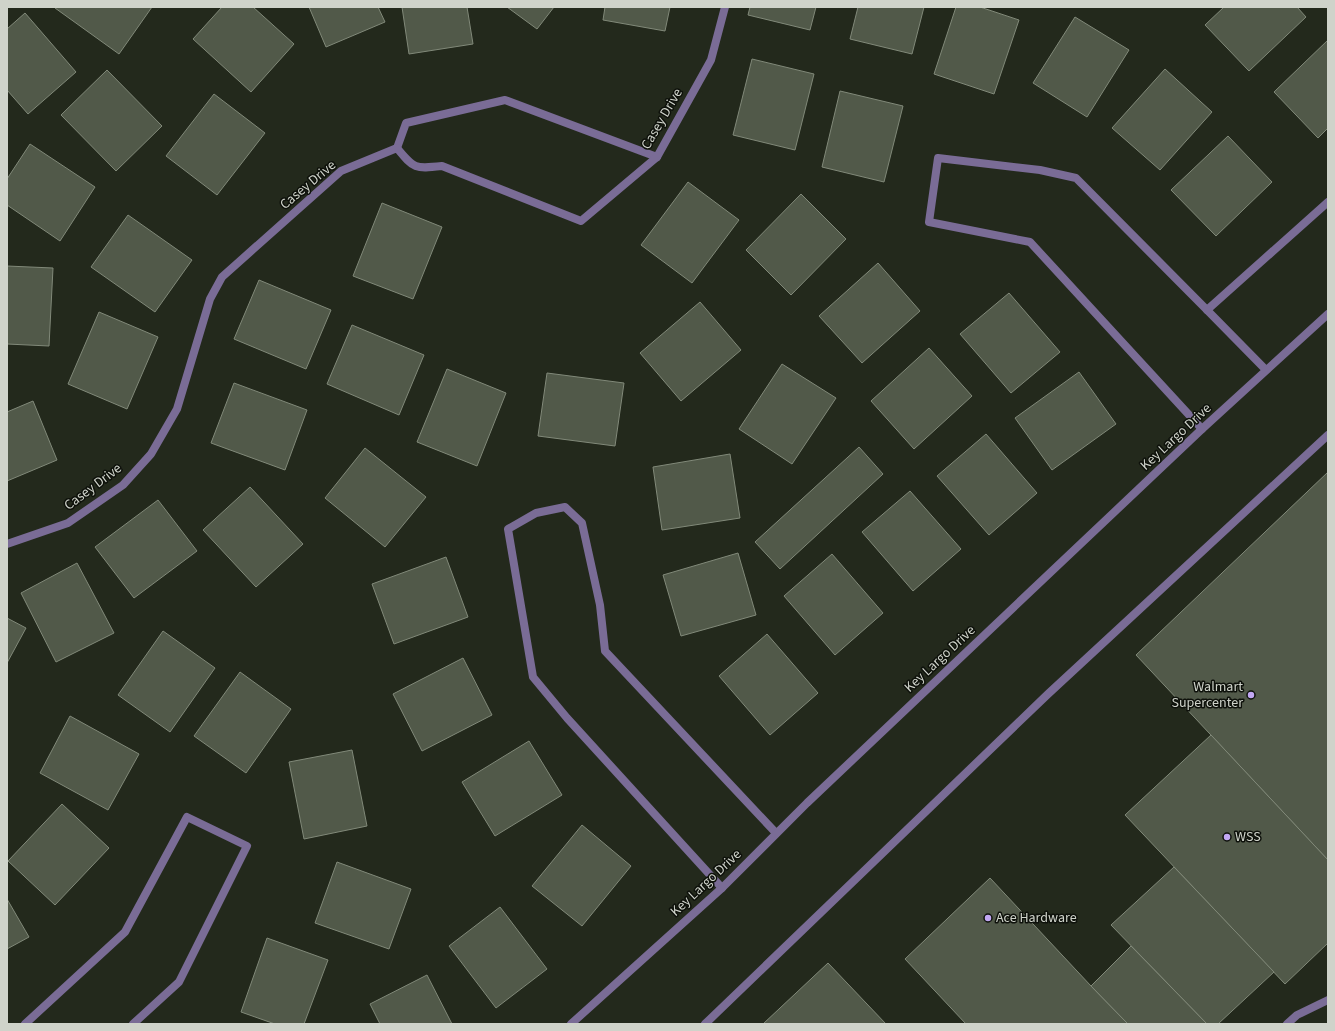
<svg xmlns="http://www.w3.org/2000/svg" width="1335" height="1031" font-family="'Source Sans 3',sans-serif">
<style>
.building{fill:#515949;stroke:#818979}
.lines{fill:none;stroke-linecap:round;stroke-linejoin:round}
.service{stroke:#7a6c96;stroke-width:8}
.minor{stroke:#7a6c96;stroke-width:8}
.poi-dot{fill:#c2a8f3;stroke:#0e110b;stroke-width:1.5}
.labels{text-anchor:middle;dominant-baseline:central;stroke-width:3;stroke-linejoin:round;paint-order:stroke}
.street-label{font-size:14px;fill:#cfd3ca;stroke:#0e110b}
.poi-label{font-size:14px;fill:#cfd3ca;stroke:#0e110b;text-anchor:start}
</style>
<rect width="100%" height="100%" fill="#23291c"/>
<g class="building">
<polygon points="56,7 152,7 119,54 55,8"/>
<polygon points="222,7 253,7 294,44 251,92 193,39"/>
<polygon points="309,7 378,7 385,22 326,47"/>
<polygon points="402,7 467,7 473,44 409,54"/>
<polygon points="507,7 554,7 537,29"/>
<polygon points="605,7 670,7 665,31 603,20"/>
<polygon points="750,7 816,7 810,30 748,15"/>
<polygon points="858,7 924,7 912,54 850,39"/>
<polygon points="956,7 980,7 1019,20 994,94 934,74"/>
<polygon points="1224,7 1297,7 1306,17 1249,71 1205,25"/>
<polygon points="25,13 76,72 28,114 7,90 7,29"/>
<polygon points="1075,17 1129,50 1087,117 1033,83"/>
<polygon points="1328,40 1328,128 1318,138 1274,92"/>
<polygon points="752,59 814,74 795,150 733,135"/>
<polygon points="1165,69 1212,112 1160,170 1112,128"/>
<polygon points="107,70 162,126 116,171 61,115"/>
<polygon points="840,91 903,106 884,182 822,167"/>
<polygon points="214,94 265,133 217,195 166,156"/>
<polygon points="1228,136 1272,182 1216,236 1171,190"/>
<polygon points="30,144 95,187 60,241 7,205 7,179"/>
<polygon points="688,182 739,220 692,283 641,245"/>
<polygon points="801,194 846,239 791,295 746,250"/>
<polygon points="382,203 442,227 413,299 353,276"/>
<polygon points="128,215 192,260 155,312 91,267"/>
<polygon points="878,263 920,311 862,363 819,316"/>
<polygon points="7,266 53,268 49,346 7,344"/>
<polygon points="259,280 331,310 306,369 234,339"/>
<polygon points="1009,293 1060,352 1011,393 960,334"/>
<polygon points="700,302 741,350 681,401 640,353"/>
<polygon points="99,312 158,337 127,409 68,384"/>
<polygon points="352,325 424,355 399,415 327,384"/>
<polygon points="929,348 972,396 914,449 871,401"/>
<polygon points="782,364 836,398 792,464 739,429"/>
<polygon points="447,369 506,393 477,466 417,442"/>
<polygon points="1079,372 1116,424 1052,470 1015,418"/>
<polygon points="547,373 624,383 615,446 538,436"/>
<polygon points="234,383 307,410 285,470 211,443"/>
<polygon points="33,401 57,460 7,481 7,412"/>
<polygon points="986,434 1037,493 989,535 937,476"/>
<polygon points="859,447 883,474 780,569 755,542"/>
<polygon points="365,448 426,497 385,547 325,498"/>
<polygon points="730,454 740,518 662,530 653,467"/>
<polygon points="1328,472 1328,860 1136,655"/>
<polygon points="250,487 303,544 256,587 203,530"/>
<polygon points="910,491 961,549 913,591 862,532"/>
<polygon points="158,500 197,551 134,598 95,547"/>
<polygon points="738,553 756,615 681,636 663,575"/>
<polygon points="832,554 883,613 835,655 784,596"/>
<polygon points="446,557 468,617 394,644 372,584"/>
<polygon points="77,563 114,633 56,662 21,593"/>
<polygon points="7,618 26,628 7,663"/>
<polygon points="163,631 215,668 170,732 118,695"/>
<polygon points="767,634 818,693 770,735 719,676"/>
<polygon points="463,658 492,715 422,751 393,694"/>
<polygon points="240,672 291,709 246,773 194,736"/>
<polygon points="70,716 139,754 108,810 40,773"/>
<polygon points="1211,735 1328,860 1328,943 1285,984 1125,815"/>
<polygon points="529,741 562,795 495,836 462,782"/>
<polygon points="352,750 367,826 304,839 289,762"/>
<polygon points="62,804 109,848 55,905 8,861"/>
<polygon points="582,825 631,866 582,926 532,886"/>
<polygon points="337,862 411,889 389,949 315,923"/>
<polygon points="1174,867 1274,972 1218,1024 1207,1024 1111,925"/>
<polygon points="990,878 1091,986 1128,1024 966,1024 905,959"/>
<polygon points="7,899 29,937 7,949"/>
<polygon points="500,907 547,969 496,1008 449,946"/>
<polygon points="267,938 328,960 304,1024 275,1024 241,1012"/>
<polygon points="1131,946 1207,1024 1128,1024 1091,986"/>
<polygon points="828,963 886,1024 763,1024"/>
<polygon points="427,975 452,1024 380,1024 370,1004"/>
</g>
<g class="lines">
<g class="service">
<polyline points="397,148 406,123 505,100 657,157"/>
<polyline points="1207,310 1328,202"/>
<polyline points="1202,429 1030,242 929,222 938,158 1040,170 1076,178 1207,310 1266,370"/>
<polyline points="722,888 567,718 533,677 508,529 536,513 565,507 582,523 600,605 605,651 776,833"/>
<polyline points="25,1024 125,932 187,817 247,846 179,982 133,1024"/>
<polyline points="705,1024 1048,694 1328,435"/>
<polyline points="1287,1024 1297,1015 1328,1000"/>
</g>
<g class="minor">
<path d="M7 544 68 523 123 485 151 454 177 409 210 299 222 277 341 171 397 148C414 169 415 169 442 166L581 221 657 157 711 60 725 7"/>
<polyline points="571,1024 722,888 807,803 1202,429 1328,314"/>
</g>
</g>
<g class="poi-dot">
<circle cx="1251" cy="695" r="4"/>
<circle cx="1227" cy="837" r="4"/>
<circle cx="988" cy="918" r="4"/>
</g>
<g class="labels">
<g class="street-label">
<text transform="translate(662 119) rotate(-60)">Casey Drive</text>
<text transform="translate(308 185) rotate(-40)">Casey Drive</text>
<text transform="translate(1176 437) rotate(-43)">Key Largo Drive</text>
<text transform="translate(93 487) rotate(-37)">Casey Drive</text>
<text transform="translate(940 659) rotate(-43)">Key Largo Drive</text>
<text transform="translate(706 883) rotate(-43)">Key Largo Drive</text>
</g>
<g class="poi-label">
<text x="1243" y="687" text-anchor="end">Walmart<tspan x="1243" dy="16">Supercenter</tspan></text>
<text x="1235" y="837">WSS</text>
<text x="996" y="918">Ace Hardware</text>
</g>
</g>
<rect width="1335" height="1031" fill="none" stroke="#cfd3ca" stroke-width="16"/>
</svg>
